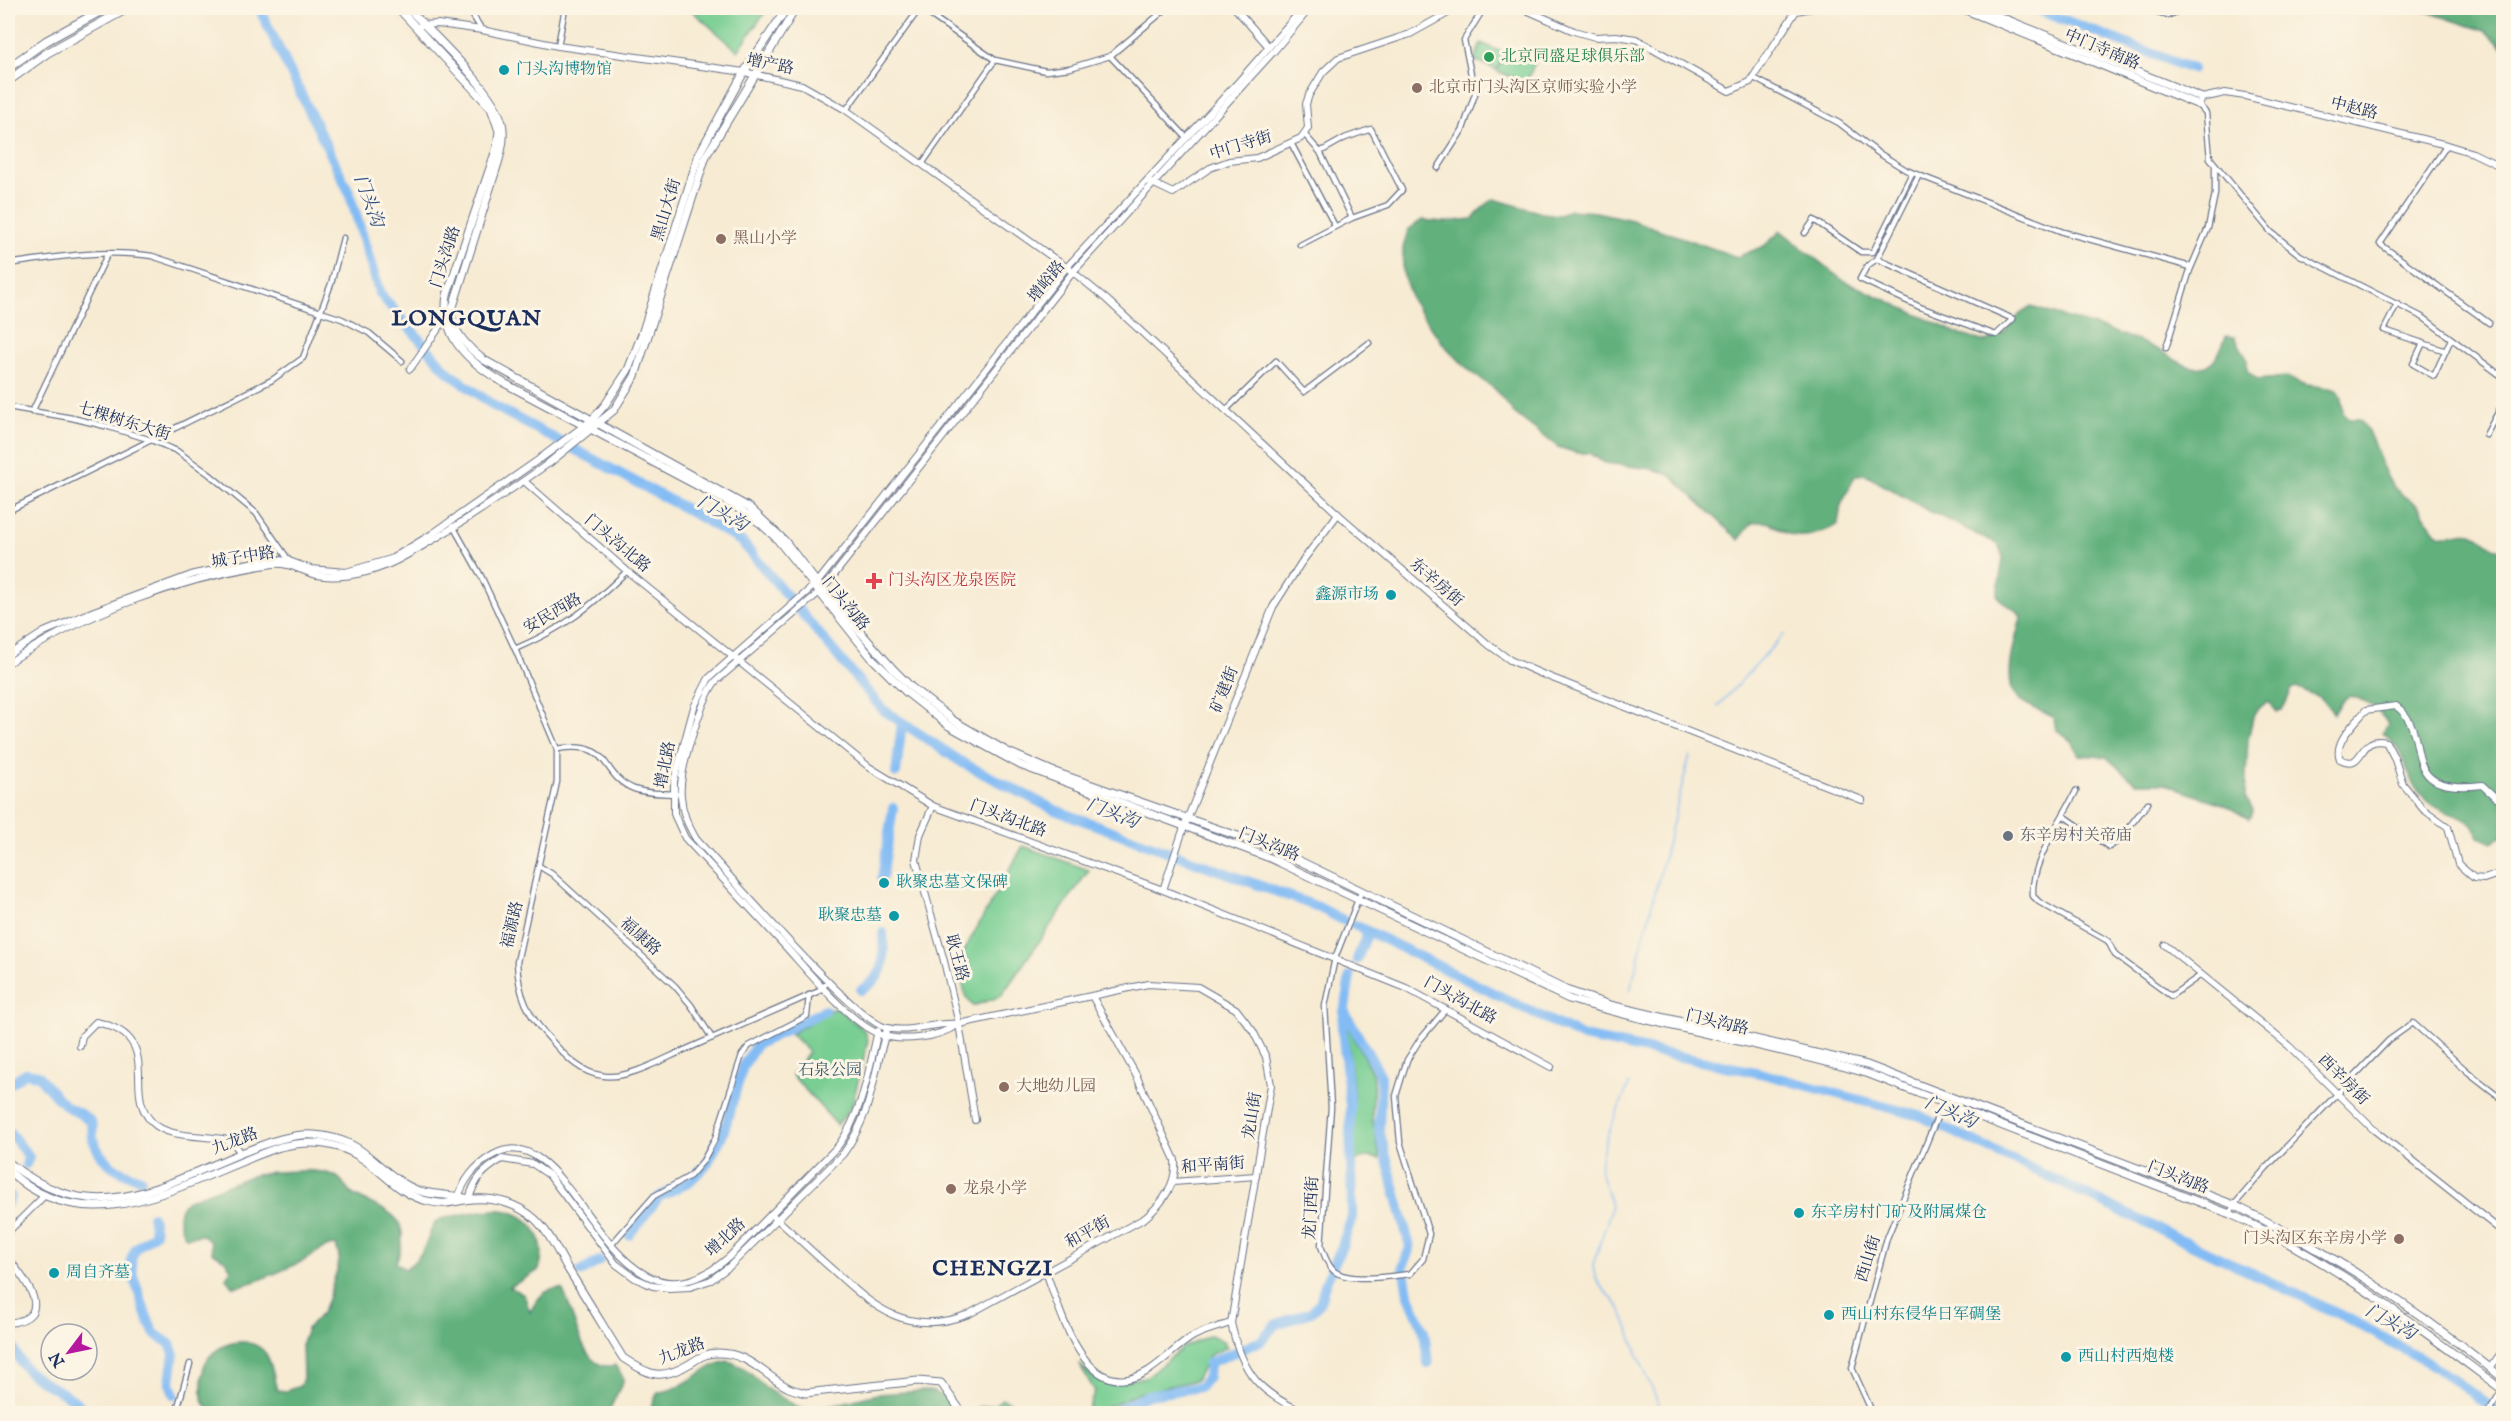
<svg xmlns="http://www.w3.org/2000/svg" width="2511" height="1421" font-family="'IM FELL English','Noto Serif SC',serif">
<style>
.green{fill:#78ce93;stroke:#4a7e78;stroke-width:1.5}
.forest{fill:#62b17d;stroke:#3e706e;stroke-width:1.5}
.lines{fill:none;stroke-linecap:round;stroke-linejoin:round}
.stream{stroke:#83bcf4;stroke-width:1.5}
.river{stroke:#83bcf4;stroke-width:10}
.minor-casing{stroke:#687187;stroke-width:7}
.tertiary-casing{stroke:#687187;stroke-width:8}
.secondary-casing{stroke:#687187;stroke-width:9}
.primary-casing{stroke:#687187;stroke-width:10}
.minor{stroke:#fff;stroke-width:4.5}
.tertiary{stroke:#fff;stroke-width:6}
.secondary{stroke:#fff;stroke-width:7}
.primary{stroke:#fff;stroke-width:8}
.leisure-dot{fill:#2e9e5b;stroke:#fcf5e5;stroke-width:2}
.culture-dot{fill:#0f9aa8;stroke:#fcf5e5;stroke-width:2}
.education-dot{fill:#8d6e63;stroke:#fcf5e5;stroke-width:2}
.health-dot{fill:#e0444e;stroke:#fcf5e5;stroke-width:2}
.worship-dot{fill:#6b7280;stroke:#fcf5e5;stroke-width:2}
.labels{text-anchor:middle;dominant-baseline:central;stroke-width:6;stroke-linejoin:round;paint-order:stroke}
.street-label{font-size:16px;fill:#1b2f5e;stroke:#fcf5e5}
.leisure-label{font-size:16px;fill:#27864d;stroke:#fcf5e5;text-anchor:start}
.culture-label{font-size:16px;fill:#0d838f;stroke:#fcf5e5;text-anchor:start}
.education-label{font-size:16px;fill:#785e54;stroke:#fcf5e5;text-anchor:start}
.health-label{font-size:16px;fill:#be3a42;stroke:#fcf5e5;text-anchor:start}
.worship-label{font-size:16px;fill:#5b616d;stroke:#fcf5e5;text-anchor:start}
.park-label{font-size:16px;fill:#32576b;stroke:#fcf5e5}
.water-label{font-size:18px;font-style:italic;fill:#355284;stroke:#fcf5e5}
.district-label{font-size:22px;font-weight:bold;letter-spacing:1.5px;fill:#1b2f5e;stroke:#fcf5e5}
</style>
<rect width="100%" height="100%" fill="#fcf5e5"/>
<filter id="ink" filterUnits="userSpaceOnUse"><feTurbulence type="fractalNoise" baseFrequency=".0167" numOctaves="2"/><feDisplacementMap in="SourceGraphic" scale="12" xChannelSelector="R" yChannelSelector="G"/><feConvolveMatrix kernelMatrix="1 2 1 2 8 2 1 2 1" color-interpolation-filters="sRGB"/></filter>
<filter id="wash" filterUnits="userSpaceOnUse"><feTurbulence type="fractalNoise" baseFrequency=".008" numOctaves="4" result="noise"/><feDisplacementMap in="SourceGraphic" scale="24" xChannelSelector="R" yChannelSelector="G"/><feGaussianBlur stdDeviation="1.35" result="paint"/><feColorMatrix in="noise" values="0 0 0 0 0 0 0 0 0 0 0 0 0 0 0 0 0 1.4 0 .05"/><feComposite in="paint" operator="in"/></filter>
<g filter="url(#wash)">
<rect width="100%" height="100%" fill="#f7ebd3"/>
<g class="green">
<polygon points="679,8 768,8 738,51 691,10"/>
<polygon points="1481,43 1504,53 1497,70 1474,60"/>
<polygon points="1522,52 1537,58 1526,83 1497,71 1504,56 1517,62"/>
<polygon points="1023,846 1089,870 1001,996 973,1006 966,997 957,963"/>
<polygon points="836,1007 865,1031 868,1040 852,1106 837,1125 792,1075 809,1052 791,1034"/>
<path d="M1346 1023 1374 1077 1372 1116 1380 1159C1370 1156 1363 1156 1354 1162V1097Z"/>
<polygon points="1211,1335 1223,1341 1227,1347 1210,1355 1196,1380 1136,1394 1094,1413 1087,1413 1095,1391 1079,1364 1098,1381 1118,1382 1146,1377 1184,1347"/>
<polygon points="1002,1399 1039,1413 980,1413 977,1407 994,1405"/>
</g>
<g class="forest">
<polygon points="2416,8 2503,8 2503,47 2485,31"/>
<path d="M1494 199 1542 213 1560 215 1570 210 1596 212 1632 220 1737 257 1764 246 1781 231 1841 279 1961 335 1986 342 2004 333 2020 314 2031 307C2073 320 2119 331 2159 350 2174 358 2188 372 2206 366 2217 362 2222 346 2226 336L2235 337 2247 359V371L2258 380 2285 377 2307 385 2336 389 2342 398 2343 414 2349 419H2359C2376 438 2378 465 2392 485 2399 494 2409 498 2417 505 2426 514 2431 534 2444 535 2453 536 2462 531 2472 533 2484 537 2492 550 2503 551V836L2492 842 2479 837C2468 810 2448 819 2428 802 2410 786 2410 774 2401 754 2397 746 2389 739 2383 733L2388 723C2376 708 2368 700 2349 696L2341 702 2334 714 2321 698 2296 687 2292 689 2282 711 2277 712 2268 701 2257 710 2253 717 2248 739 2245 798C2251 805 2255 810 2249 819L2223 804 2180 790 2165 783H2136L2106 757 2079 755 2071 741 2056 729 2053 717C2042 711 2023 705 2016 696 2002 679 2017 636 2021 617 2015 606 2004 605 1997 596L2003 558 1998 544 1927 510 1864 474 1855 476 1841 505 1838 524C1826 532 1805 539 1791 535 1773 529 1775 518 1752 523L1739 540 1670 475 1653 469 1605 463 1589 453H1577L1558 447 1514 413 1495 389 1472 373 1443 344 1412 301 1403 273V248L1408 230 1422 220 1445 222 1473 219 1483 207Z"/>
<path d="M272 1172C291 1172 320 1167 337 1177 344 1181 346 1190 352 1194 387 1214 415 1212 396 1263L405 1269C418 1260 424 1251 429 1236 430 1233 432 1226 434 1224 441 1216 456 1216 465 1214 477 1212 489 1209 501 1210 534 1214 548 1241 539 1270L510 1287 524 1295 530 1312C537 1299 545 1287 562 1289 575 1309 579 1375 615 1365L624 1379 608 1413H212L202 1400C202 1391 201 1377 204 1367 211 1343 251 1332 266 1354 273 1365 273 1378 277 1390L286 1391 300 1386 303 1378 302 1343 307 1329 322 1313 328 1299 338 1267 339 1256 336 1245C324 1245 314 1255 303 1261 280 1271 258 1283 233 1287L226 1278 231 1269 225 1260 212 1252 211 1243 203 1235 186 1237C178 1225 175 1213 186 1201L251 1176Z"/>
<path d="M729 1361 744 1368 770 1391 801 1409H818L877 1394 922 1391H931L948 1398 957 1413 646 1414 649 1411 658 1392C685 1391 702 1365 729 1361Z"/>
</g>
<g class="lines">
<g class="stream">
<polyline points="1718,706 1785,633"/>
<polyline points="1630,991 1690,755"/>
<path d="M1629 1084C1620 1108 1597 1148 1601 1173 1603 1186 1611 1196 1611 1209L1593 1265C1594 1285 1608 1292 1619 1307 1627 1318 1629 1332 1634 1345 1643 1368 1653 1391 1663 1414"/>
</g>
<g class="river">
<polyline points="259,8 349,192 380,294 448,372 494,406 686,509 742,542 882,709 963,763 1055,810 1318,907 1345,921"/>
<polyline points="2033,8 2192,69"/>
<polyline points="896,773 902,722"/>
<polyline points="882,878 893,808"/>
<polyline points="1355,925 1583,1037 1760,1073 1920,1116 2351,1320 2431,1364 2501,1414"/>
<polyline points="1357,959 1368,932"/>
<path d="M861 990C887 976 884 959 883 933"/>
<polyline points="1344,1011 1381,1076 1379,1130 1410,1247 1403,1267 1408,1293 1424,1331 1428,1363"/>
<path d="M8 1085 25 1073 38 1075C47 1087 55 1097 66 1106 73 1111 84 1114 90 1121 94 1126 92 1133 93 1139 101 1164 119 1172 141 1179"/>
<polyline points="8,1130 29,1157 26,1164"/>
<polyline points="8,1203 11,1196"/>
<polyline points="152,1216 155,1233 136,1248 131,1259 133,1275 146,1315 154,1333 170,1344 174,1353 170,1382 174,1395"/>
<polyline points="629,1235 659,1197 690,1181 707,1164 723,1134 743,1066 756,1045 825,1010"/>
<polyline points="581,1272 599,1261"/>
<path d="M8 1336C13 1349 19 1362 29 1372 46 1388 74 1393 86 1414"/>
<polyline points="1108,1414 1148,1395 1200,1387 1208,1377 1209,1363 1261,1341 1275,1325 1311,1312 1320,1303 1325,1284 1342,1246 1352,1217 1350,1105 1342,1027 1350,976"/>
</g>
</g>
</g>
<g filter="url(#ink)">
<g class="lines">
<g class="minor-casing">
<g id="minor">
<polyline points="468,8 482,30"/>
<polyline points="2142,8 2169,15 2187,8"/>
<polyline points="558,46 565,8"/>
<polyline points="1110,56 1186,137"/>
<polyline points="1752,77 1839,123 1877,152 1906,170 2063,232 2191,267"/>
<polyline points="2199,105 2206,113 2210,158 2271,232 2300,255 2424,318 2504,378"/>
<polyline points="846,110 920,8 995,60 1046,71 1070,68 1110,56 1167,8"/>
<polyline points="1305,135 1320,152 1352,218 1388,205 1402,190 1371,129 1345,138 1320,152"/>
<polyline points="1291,143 1335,226"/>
<polyline points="2447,145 2380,244 2489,323"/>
<polyline points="922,164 995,60"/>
<polyline points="1438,168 1463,129 1475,94 1464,40 1484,8"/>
<polyline points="1805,233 1814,220 1861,252 1873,252 1912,173"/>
<polyline points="1300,245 1352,218"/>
<polyline points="1877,259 1867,266 1860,279 1920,307 1996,335 2013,319 1877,259 1919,175"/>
<path d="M8 264C55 257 104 249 152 256L342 319 369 333 402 361"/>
<polyline points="2397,304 2384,330 2446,351"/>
<polyline points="2423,343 2413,364 2434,376 2451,339"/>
<polyline points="2166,348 2190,270 2208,228 2215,194 2215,165"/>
<polyline points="8,407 72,418 109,427 151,440 177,451 209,474 256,513 290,562"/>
<polyline points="1226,410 1276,361 1304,392 1369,343"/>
<polyline points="32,412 108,253"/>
<polyline points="2486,435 2504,401"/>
<polyline points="8,511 272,380 303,358 331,284 343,238"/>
<path d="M453 526 481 576 515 649 557 749V782L517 962C518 994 528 1016 550 1039 565 1056 581 1074 605 1076 629 1079 665 1058 687 1049 730 1030 773 1011 817 992L825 985"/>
<path d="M515 649C566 627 588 609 627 571"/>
<path d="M557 749C615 740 597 774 634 789 647 794 662 793 676 794"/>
<path d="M2076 791C2062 820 2030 863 2033 896L2039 902 2108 941 2115 955 2171 996 2201 975"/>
<polyline points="2064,816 2109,847 2118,841 2148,803"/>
<polyline points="539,866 552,874 675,986 691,1005 712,1038"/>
<path d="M1361 892 1335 958 1325 1006 1331 1107 1321 1246C1324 1254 1327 1265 1334 1271 1350 1283 1391 1276 1410 1274L1423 1259 1429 1234 1400 1142 1396 1096 1407 1060 1419 1041 1446 1009"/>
<polyline points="2230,1214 2234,1205 2266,1168 2389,1040 2413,1023 2468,1072 2504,1100"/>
<polyline points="611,1245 654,1196 690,1176 703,1161 715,1139 742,1055 749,1046 807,1016 809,995"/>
<polyline points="176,1414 190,1364"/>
<polyline points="1873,1414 1852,1368 1887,1238 1946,1096"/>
<polyline points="2487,1414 2504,1387"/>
</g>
</g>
<g class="tertiary-casing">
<g id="tertiary">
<polyline points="1235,8 1269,47"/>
<polyline points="1522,8 1574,31 1595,37 1616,36 1636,39 1729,91 1750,82 1796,11 1812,8"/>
<polyline points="421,25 438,24 482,30 558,46 744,72 802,85 846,110 1073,272 1106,299 1338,514 1489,645 1510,660 1542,674 1862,800"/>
<polyline points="2200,102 2202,98 2225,93 2245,96 2447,145 2473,153 2504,168"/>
<polyline points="1152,183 1173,193 1210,168 1229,161 1257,158 1301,138 1308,128 1306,104 1309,95 1323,72 1338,58 1410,34 1457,8"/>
<polyline points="410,369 441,325 451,319"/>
<polyline points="524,481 627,571 869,767 933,806 1163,890 1406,988 1551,1067"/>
<polyline points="8,655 44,632 94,611 194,574 269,559 289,561 311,569 346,572 391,559 432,534 541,458"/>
<path d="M8 663C87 612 180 578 273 564 287 562 300 570 313 574 330 579 349 576 366 572 391 566 414 551 436 538 475 515 512 489 549 463"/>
<path d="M2504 801 2496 798 2482 785C2392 796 2436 735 2396 706L2366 710C2355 723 2333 742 2340 759 2366 772 2356 735 2386 742L2394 757 2403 784 2423 809 2448 827 2458 864 2474 878 2484 879 2504 872"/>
<polyline points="933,806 920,835 916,860 944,961 959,1024 975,1120"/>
<polyline points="1163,890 1184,827 1273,607 1301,563 1338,514"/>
<polyline points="2165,945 2289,1046 2373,1129 2504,1233"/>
<path d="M958 1024C939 1038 901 1043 879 1034 849 1022 807 970 785 946 752 910 718 874 685 838L674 814V781L694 707 709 678 817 583 1066 268 1240 80 1303 8"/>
<path d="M80 1046 82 1036 96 1022C166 1037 121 1091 152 1122 169 1140 208 1134 232 1141L241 1153"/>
<polyline points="1173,1182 1256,1176"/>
<path d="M469 1199C475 1178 484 1170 502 1159L533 1164 549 1175 616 1264 635 1278 653 1286 669 1288 690 1287 711 1280 730 1266 843 1154C873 1112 872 1079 886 1032"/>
<path d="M457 1200C464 1180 474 1166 493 1155 576 1108 609 1361 729 1257L838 1146C863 1112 868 1072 878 1031"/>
<path d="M771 1214C792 1232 812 1252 833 1270 875 1309 909 1337 969 1314L1145 1218C1163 1203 1177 1184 1175 1160L1136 1075 1092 996"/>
<polyline points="8,1232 45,1195"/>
<path d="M8 1258C24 1278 58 1318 8 1323"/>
<path d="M1046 1272C1061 1312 1085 1409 1148 1371 1164 1361 1176 1347 1192 1337 1204 1330 1218 1327 1231 1323"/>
<polyline points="2490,1368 2504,1349"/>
<path d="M1307 1414C1259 1392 1243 1376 1231 1323L1271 1085 1266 1057 1253 1031 1236 1009 1198 987 1148 984 959 1024C934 1021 911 1034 887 1028 854 1021 727 872 696 839 688 825 682 813 681 796 678 772 701 702 715 682L823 589 1073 272 1274 51 1310 8"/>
</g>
</g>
<g class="secondary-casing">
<g id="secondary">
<path d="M398 8 491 108 499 131 497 147 447 295C440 338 470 363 504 383L728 502 760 523 777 539 871 657 906 692 949 726 1020 765 1270 858 1569 999C1667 1029 1770 1044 1869 1074L2230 1214C2329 1258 2417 1326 2504 1391"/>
<path d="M408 8C432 34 495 91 502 123 505 135 502 148 499 160L451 313C453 332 469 349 484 360L750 508 784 540 817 583 894 670 911 687 954 721 1008 752 1052 771 1275 849 1566 990 1610 1005 1867 1065 2234 1205C2329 1251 2421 1312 2504 1379"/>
<polyline points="1961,8 2199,105"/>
<polyline points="1978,8 2202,98"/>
<polyline points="541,458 591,421 605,405 628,370 642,334 699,154 744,72 787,8"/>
<polyline points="549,463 614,410 635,376 706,156 796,8"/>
<path d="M8 1162C94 1231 155 1188 244 1152 265 1144 291 1133 314 1135 365 1139 370 1165 408 1186 427 1197 449 1193 469 1199"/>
<path d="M8 1170C91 1250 192 1176 280 1147 308 1140 337 1141 363 1159 386 1174 398 1193 427 1201 447 1206 453 1201 472 1199 495 1197 518 1204 535 1219 549 1232 558 1252 568 1269 587 1299 605 1329 623 1358 651 1376 661 1381 691 1363 700 1357 706 1353 717 1353 747 1352 763 1374 787 1387 792 1390 799 1391 805 1393L918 1381 941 1383 963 1414"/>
</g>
</g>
<g class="primary-casing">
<g id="primary">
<polyline points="8,68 46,41 106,8"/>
<polyline points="8,81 47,53 128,8"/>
</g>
</g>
<use href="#minor" class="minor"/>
<use href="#tertiary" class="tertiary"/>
<use href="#secondary" class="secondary"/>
<use href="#primary" class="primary"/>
</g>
</g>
<circle class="leisure-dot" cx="1489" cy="57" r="6"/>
<g class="culture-dot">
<circle cx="504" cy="70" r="6"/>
<circle cx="1391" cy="595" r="6"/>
<circle cx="884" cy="883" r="6"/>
<circle cx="894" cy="916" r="6"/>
<circle cx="1799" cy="1213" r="6"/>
<circle cx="54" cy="1273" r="6"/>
<circle cx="1829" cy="1315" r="6"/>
<circle cx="2066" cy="1357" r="6"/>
</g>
<g class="education-dot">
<circle cx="1417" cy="88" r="6"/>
<circle cx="721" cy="239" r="6"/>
<circle cx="1004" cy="1087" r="6"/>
<circle cx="951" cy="1189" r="6"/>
<circle cx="2399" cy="1239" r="6"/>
</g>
<path class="health-dot" d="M871 572h6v6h6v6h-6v6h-6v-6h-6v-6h6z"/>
<circle class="worship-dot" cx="2008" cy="836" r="6"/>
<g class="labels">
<g class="street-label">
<text transform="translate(2102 50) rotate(23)">中门寺南路</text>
<text transform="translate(770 65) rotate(12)">增产路</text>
<text transform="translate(2354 109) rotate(14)">中赵路</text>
<text transform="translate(1241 146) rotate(-17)">中门寺街</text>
<text transform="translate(667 210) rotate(-73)">黑山大街</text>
<text transform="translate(446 257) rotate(-72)">门头沟路</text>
<text transform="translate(1047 282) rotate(-51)">增峪路</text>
<text transform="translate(124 422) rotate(17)">七棵树东大街</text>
<text transform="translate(617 544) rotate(40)">门头沟北路</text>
<text transform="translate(243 558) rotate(-9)">城子中路</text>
<text transform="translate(1436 583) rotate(41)">东辛房街</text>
<text transform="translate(845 604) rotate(51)">门头沟路</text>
<text transform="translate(553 614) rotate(-30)">安民西路</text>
<text transform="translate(1225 690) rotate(-68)">矿建街</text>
<text transform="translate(666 765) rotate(-79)">增北路</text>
<text transform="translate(1008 819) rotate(20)">门头沟北路</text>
<text transform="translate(1269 845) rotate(22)">门头沟路</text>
<text transform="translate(513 925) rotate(-77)">福源路</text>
<text transform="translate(640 937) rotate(42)">福康路</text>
<text transform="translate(956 958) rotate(75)">耿王路</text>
<text transform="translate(1460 1001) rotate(29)">门头沟北路</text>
<text transform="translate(1717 1023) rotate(13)">门头沟路</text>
<text transform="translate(2343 1080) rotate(45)">西辛房街</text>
<text transform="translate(1253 1116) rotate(-81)">龙山街</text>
<text transform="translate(235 1142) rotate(-21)">九龙路</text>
<text transform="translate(1213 1166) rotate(-4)">和平南街</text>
<text transform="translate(2178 1178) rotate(21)">门头沟路</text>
<text transform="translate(1312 1208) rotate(-87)">龙门西街</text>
<text transform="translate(1088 1233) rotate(-29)">和平街</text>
<text transform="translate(726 1238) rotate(-43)">增北路</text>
<text transform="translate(1869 1259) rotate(-73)">西山街</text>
<text transform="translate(682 1352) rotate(-21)">九龙路</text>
</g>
<g class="leisure-label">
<text x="1501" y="57">北京同盛足球俱乐部</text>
</g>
<g class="culture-label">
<text x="516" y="70">门头沟博物馆</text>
<text x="1379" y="595" text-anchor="end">鑫源市场</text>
<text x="896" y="883">耿聚忠墓文保碑</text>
<text x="882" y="916" text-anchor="end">耿聚忠墓</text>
<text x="1811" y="1213">东辛房村门矿及附属煤仓</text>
<text x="66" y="1273">周自齐墓</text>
<text x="1841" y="1315">西山村东侵华日军碉堡</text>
<text x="2078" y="1357">西山村西炮楼</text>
</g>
<g class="education-label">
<text x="1429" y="88">北京市门头沟区京师实验小学</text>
<text x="733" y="239">黑山小学</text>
<text x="1016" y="1087">大地幼儿园</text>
<text x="963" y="1189">龙泉小学</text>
<text x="2387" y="1239" text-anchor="end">门头沟区东辛房小学</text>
</g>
<g class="health-label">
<text x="888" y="581">门头沟区龙泉医院</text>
</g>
<g class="worship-label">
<text x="2020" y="836">东辛房村关帝庙</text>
</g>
<g class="park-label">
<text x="830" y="1071">石泉公园</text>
</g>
<g class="water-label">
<text transform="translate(368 201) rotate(70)">门头沟</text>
<text transform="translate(722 514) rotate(30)">门头沟</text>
<text transform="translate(1112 814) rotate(21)">门头沟</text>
<text transform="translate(1950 1113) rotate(24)">门头沟</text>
<text transform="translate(2390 1323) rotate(29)">门头沟</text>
</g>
<g class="district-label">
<text x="467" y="319">LONGQUAN</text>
<text x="993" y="1269">CHENGZI</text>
</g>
</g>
<rect width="2511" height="1421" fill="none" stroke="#fcf5e5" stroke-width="30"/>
<g transform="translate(69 1352) rotate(238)"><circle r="28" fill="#fcf5e5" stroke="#a2a6af" stroke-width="1.5"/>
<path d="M0-4.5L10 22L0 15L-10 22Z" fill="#b5179e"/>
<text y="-9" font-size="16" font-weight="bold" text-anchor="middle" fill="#1b2f5e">N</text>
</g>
</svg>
